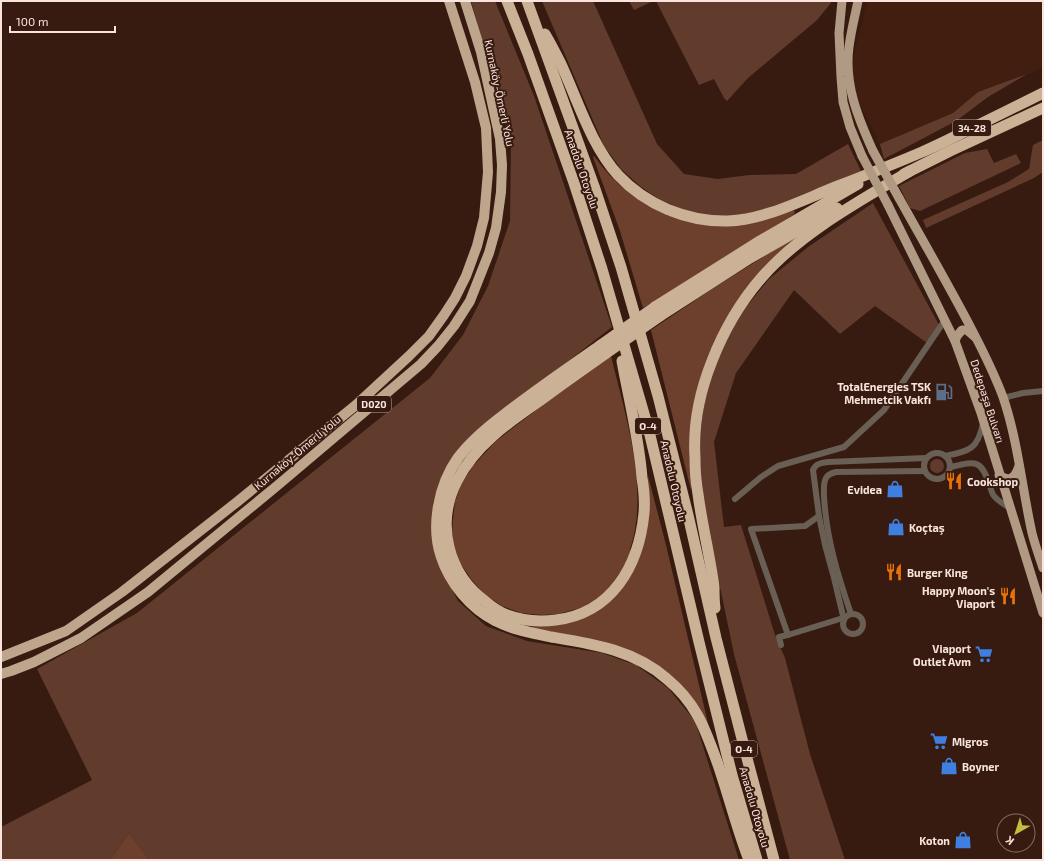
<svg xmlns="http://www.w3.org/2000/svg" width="1044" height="861" font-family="'Exo 2',sans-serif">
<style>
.built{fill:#411e10}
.green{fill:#613c2d}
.forest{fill:#6d402e}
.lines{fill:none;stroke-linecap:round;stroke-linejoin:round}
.minor{stroke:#695f54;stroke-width:6}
.primary{stroke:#b09a83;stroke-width:9}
.trunk{stroke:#bea68c;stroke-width:10}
.motorway{stroke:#cbb195;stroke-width:11}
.primary-bridge{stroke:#b09a83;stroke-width:9}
.motorway-bridge{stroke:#cbb195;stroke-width:11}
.labels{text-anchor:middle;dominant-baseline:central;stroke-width:4;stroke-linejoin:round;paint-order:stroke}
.shield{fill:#371b10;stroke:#bfa8a0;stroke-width:1}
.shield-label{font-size:10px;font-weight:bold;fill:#f9e5dd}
.street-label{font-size:11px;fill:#f9e5dd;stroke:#371b10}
.poi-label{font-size:11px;font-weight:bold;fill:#f9e5dd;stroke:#371b10;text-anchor:end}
</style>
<rect width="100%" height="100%" fill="#371b10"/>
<polygon class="built" points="867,1 1043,1 1043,69 978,92 953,113 880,144 858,101 852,75 855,48 863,19"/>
<g class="green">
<polygon points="471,1 495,1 534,96 612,327 486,425 450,464 433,503 435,556 458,601 486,626 527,641 602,653 636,665 668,688 695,721 739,860 150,860 129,833 110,860 1,860 1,827 92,780 37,669 137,613 430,378 463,335 488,286 510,221 511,144"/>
<polygon points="542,1 593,1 657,144 684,174 718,179 749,175 796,174 848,144 861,171 782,205 761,211 724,217 693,214 657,198 640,186 621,169 604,146"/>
<polygon points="629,1 653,1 634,10"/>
<polygon points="656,1 831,1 831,3 817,20 748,78 727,101 724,98 714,79 699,85"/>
<polygon points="1027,74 988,97 956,121 884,159 880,144 953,113 978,92"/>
<polygon points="1043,140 1043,172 1034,178 926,228 923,220 1008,182 1029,169 1033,145"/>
<polygon points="987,149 994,163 1016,154 1021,163 920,211 910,208 899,186 965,153"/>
<polygon points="873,203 939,325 927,343 875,306 840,334 794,290 736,373 714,442 724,527 741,525 775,635 785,658 810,754 845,860 790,860 734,654 702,501 699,441 706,391 717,355 742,312 769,279 808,247"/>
<circle cx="937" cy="466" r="7"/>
</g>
<g class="forest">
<path d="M594 156C613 183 639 203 669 216L670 215 691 222 793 210 795 212 793 215 643 308 620 231 593 157Z"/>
<polygon points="811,227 726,322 691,450 691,490 651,330 712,289"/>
<path d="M611 356C625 414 650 491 630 549L632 551 624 567 615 582 602 595 584 607 558 614 542 615 521 613 502 606 484 594 471 579 459 561 454 546 452 533 453 519 455 502 461 485 473 466 496 441 518 424 576 380Z"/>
<polygon points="648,476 666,545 711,736 666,673 531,627 562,624 627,581"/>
<polygon points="129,833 150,860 110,860"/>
</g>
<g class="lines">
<g class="minor">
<polyline points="1003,398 1023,393 1043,391"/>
<circle cx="937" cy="466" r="13"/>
<path d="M945 456C970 451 978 449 983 423"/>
<path d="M951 467C976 461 981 459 990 486 991 489 992 495 995 497 998 501 1005 505 1010 508"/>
<polyline points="735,499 761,477 778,466 844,447 884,410 945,320"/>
<circle cx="853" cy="624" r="10"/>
<path d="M851 614C838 576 826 537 824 496 824 490 823 483 826 478 828 474 832 473 836 472L925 471"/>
<path d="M844 620 834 578 825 545 819 516 813 470C816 463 822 463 828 462L926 458"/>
<polyline points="788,635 843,618"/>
<polyline points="781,645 779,637 788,635 751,529 805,526 819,516"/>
</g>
<g class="primary">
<polyline points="842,1 839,33 841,77 843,102 850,127 862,156"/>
<path d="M858 1C855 16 851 31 849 47 844 84 858 118 873 151"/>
<path d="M899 198C923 241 948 284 971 328 983 351 994 373 1003 397 1018 441 1022 488 1032 533 1035 545 1039 556 1043 568"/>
<polyline points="888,205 955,341 981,413 1043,613"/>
<polyline points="955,341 957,336 962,330 967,330 975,337"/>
<path d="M999 475C1011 483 1015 477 1019 466"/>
</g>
<g class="trunk">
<polyline points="1,657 66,631 122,592 237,502 356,405 409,356 429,336 444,315 455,298 466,276 477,246 484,218 488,172 486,128 475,82 449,1"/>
<polyline points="1,674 11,671 34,662 81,638 148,592 278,485 421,364 438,346 454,326 470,301 489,253 496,228 501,192 502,165 500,139 481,52 465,1"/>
</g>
<g class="motorway">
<polyline points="507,1 528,54 574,183 602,269 649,431 699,642 732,775 757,860"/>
<polyline points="527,1 594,186 621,267 658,396 688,515 716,638 748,762 774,860"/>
<path d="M545 34C551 44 556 54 561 64 578 101 591 145 618 175 646 205 687 222 728 221 767 219 802 200 838 186 866 175 894 164 922 152 936 146 950 139 964 132 991 119 1017 106 1043 93"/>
<polyline points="904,174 950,151 1043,108"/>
<polyline points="655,307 760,241 858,184"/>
<polyline points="660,316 750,258 837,208"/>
<path d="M601 345C568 368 536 390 505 414 489 426 470 442 458 458 439 485 431 525 441 556 450 583 470 608 496 621 513 630 533 633 551 637 593 644 634 650 667 679 695 702 704 726 716 759 728 792 736 827 749 860"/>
<path d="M605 354C584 369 562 384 541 400 509 422 475 445 457 481 435 524 448 574 486 602 492 607 499 612 507 615 523 621 540 622 556 620 612 613 639 566 644 513 645 502 644 490 642 478 639 438 629 400 622 361"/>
<path d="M715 608C714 601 714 594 714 587 710 556 702 525 698 494 696 483 695 470 695 458 693 426 700 391 712 361 724 330 741 301 763 276 802 232 860 201 910 171"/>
</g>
<g class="primary-bridge">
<polyline points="873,151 899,198"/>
<polyline points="862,156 888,205"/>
</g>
<g class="motorway-bridge">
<polyline points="601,345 655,307"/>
<polyline points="605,354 660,316"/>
</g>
</g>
<defs>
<g id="fuel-bare" transform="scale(1.38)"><path d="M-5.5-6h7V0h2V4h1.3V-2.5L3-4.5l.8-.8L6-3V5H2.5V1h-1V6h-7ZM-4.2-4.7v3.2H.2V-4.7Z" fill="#5c6f8a" stroke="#371b10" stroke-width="2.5" paint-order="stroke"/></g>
<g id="restaurant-bare" transform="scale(1.38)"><path d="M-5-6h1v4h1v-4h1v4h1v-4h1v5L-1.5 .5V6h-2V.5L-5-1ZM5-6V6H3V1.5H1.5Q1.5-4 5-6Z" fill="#e8710a" stroke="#371b10" stroke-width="2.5" paint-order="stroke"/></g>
<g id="shop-bare" transform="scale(1.38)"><path d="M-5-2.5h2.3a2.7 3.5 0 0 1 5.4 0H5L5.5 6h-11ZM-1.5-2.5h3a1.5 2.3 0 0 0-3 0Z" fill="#3f7fe0" stroke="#371b10" stroke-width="2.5" paint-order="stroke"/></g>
<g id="supermarket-bare" transform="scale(1.38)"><path d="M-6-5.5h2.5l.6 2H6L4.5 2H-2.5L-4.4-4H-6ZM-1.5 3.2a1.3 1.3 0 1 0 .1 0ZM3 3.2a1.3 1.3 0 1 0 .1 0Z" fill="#3f7fe0" stroke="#371b10" stroke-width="2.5" paint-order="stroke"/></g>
</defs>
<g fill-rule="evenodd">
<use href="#fuel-bare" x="944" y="392"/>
<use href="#restaurant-bare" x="954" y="481"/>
<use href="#shop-bare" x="895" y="489"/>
<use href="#shop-bare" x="896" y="527"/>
<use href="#restaurant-bare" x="894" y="572"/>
<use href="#restaurant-bare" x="1008" y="596"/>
<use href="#supermarket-bare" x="984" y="654"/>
<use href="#supermarket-bare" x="939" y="741"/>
<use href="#shop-bare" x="949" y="766"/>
<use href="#shop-bare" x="963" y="840"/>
</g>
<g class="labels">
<g class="shield">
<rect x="953" y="120" width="38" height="16" rx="3"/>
<rect x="357" y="396" width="34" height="16" rx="3"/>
<rect x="635" y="418" width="26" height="16" rx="3"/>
<rect x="731" y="741" width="26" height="16" rx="3"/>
</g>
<g class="shield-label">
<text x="972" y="128">34-28</text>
<text x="374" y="404">D020</text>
<text x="648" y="426">O-4</text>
<text x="744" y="749">O-4</text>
</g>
<g class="street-label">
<text transform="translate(500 93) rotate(78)">Kurnaköy-Ömerli Yolu</text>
<text transform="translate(582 169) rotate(71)">Anadolu Otoyolu</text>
<text transform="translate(988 401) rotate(72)">Dedepaşa Bulvarı</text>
<text transform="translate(297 452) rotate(-40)">Kurnaköy-Ömerli Yolu</text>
<text transform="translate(674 481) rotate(77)">Anadolu Otoyolu</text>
<text transform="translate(755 807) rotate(74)">Anadolu Otoyolu</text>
</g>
<g class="poi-label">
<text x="931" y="386">TotalEnergies TSK<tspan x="931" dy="13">Mehmetcik Vakfı</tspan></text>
<text x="967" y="481" text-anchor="start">Cookshop</text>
<text x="882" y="489">Evidea</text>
<text x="909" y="527" text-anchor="start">Koçtaş</text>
<text x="907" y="572" text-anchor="start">Burger King</text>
<text x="995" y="590">Happy Moon's<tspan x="995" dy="13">Viaport</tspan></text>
<text x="971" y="648">Viaport<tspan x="971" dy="13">Outlet Avm</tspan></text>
<text x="952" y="741" text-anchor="start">Migros</text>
<text x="962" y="766" text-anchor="start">Boyner</text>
<text x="950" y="840">Koton</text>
</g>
</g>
<rect width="1044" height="861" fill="none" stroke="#f9e5dd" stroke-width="4"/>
<g transform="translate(1016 833) rotate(219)"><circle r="19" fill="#371b10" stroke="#856c62"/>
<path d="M0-3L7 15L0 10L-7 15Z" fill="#c1be40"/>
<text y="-6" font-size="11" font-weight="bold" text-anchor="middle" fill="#f9e5dd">K</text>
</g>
<path d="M10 26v6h105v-6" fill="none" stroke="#f9e5dd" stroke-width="2"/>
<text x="16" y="26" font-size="12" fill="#f9e5dd" stroke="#371b10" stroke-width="3" paint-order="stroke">100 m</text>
</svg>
